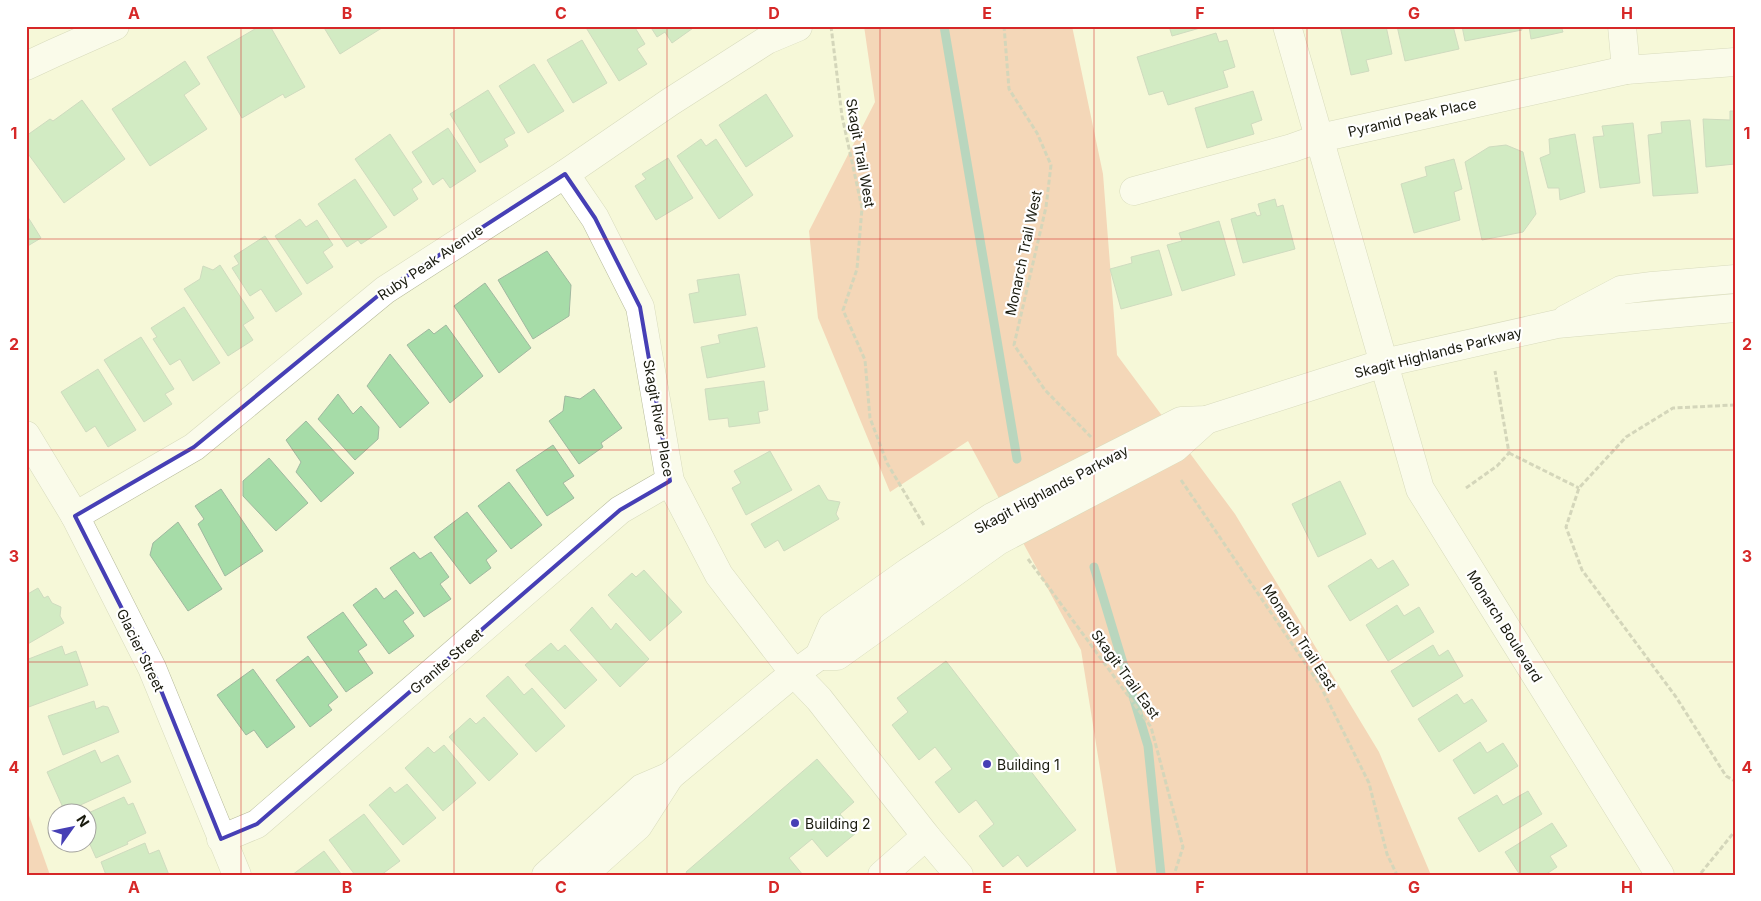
<svg xmlns="http://www.w3.org/2000/svg" width="1761" height="901" font-family="Inter,sans-serif">
<style>
.forest{fill:#f2af90}
.lines{fill:none;stroke-linecap:round;stroke-linejoin:round}
.stream{stroke:#70ae9e;stroke-width:9}
.building{fill:#a6dca8;stroke:#a0b8a0}
.minor-casing{stroke:#b6ba9b;stroke-width:29}
.path{stroke:#acae95;stroke-width:3;stroke-dasharray:5 2.5;stroke-linecap:butt}
.minor{stroke:#fff;stroke-width:28}
.marked{fill:none;stroke:#463fb5;stroke-width:4;stroke-linejoin:round}
.grid{fill:none;stroke:#d62828;stroke-width:1;stroke-opacity:0.55}
.poi-dot{fill:#463fb5;stroke:#fff;stroke-width:2}
.labels{text-anchor:middle;dominant-baseline:central;stroke-width:4.5;stroke-linejoin:round;paint-order:stroke}
.street-label{font-size:14px;fill:#191a0e;stroke:#fff}
.poi-label{font-size:14px;fill:#191a0e;stroke:#fff;text-anchor:start}
.neatline{fill:none;stroke:#d62828;stroke-width:2}
.grid-label{font-size:16px;text-anchor:middle;font-weight:bold;fill:#d62828}
</style>
<rect width="100%" height="100%" fill="#f5f8d8"/>
<g class="forest">
<polygon points="864,26 1072,26 1103,174 1117,355 1235,514 1379,752 1431,875 1117,875 1081,650 968,441 890,492 818,318 809,231 875,102"/>
<polygon points="26,807 50,875 26,875"/>
</g>
<g class="lines">
<g class="stream">
<polyline points="944,26 1017,459"/>
<polyline points="1094,567 1148,746 1161,875"/>
</g>
</g>
<g class="building">
<polygon points="260,26 270,26 305,87 285,98 283,94 242,118 207,57"/>
<polygon points="323,26 385,26 340,54"/>
<polygon points="585,26 634,26 645,44 637,49 647,64 619,81"/>
<polygon points="650,26 696,26 672,43 665,32 657,37"/>
<polygon points="1169,26 1207,26 1172,36"/>
<polygon points="1340,26 1386,26 1392,54 1366,60 1369,71 1351,75"/>
<polygon points="1397,26 1453,26 1459,49 1405,61"/>
<polygon points="1462,26 1521,26 1522,30 1465,41"/>
<polygon points="1529,26 1561,26 1563,32 1531,39"/>
<polygon points="1216,33 1219,42 1227,40 1235,67 1223,71 1228,87 1168,105 1163,91 1149,95 1137,57"/>
<polygon points="582,40 607,83 573,103 547,60"/>
<polygon points="185,61 200,84 184,95 207,129 150,166 112,109"/>
<polygon points="534,64 564,111 528,133 499,86"/>
<polygon points="488,90 515,133 504,139 508,146 480,163 450,114"/>
<polygon points="1253,91 1262,120 1251,124 1254,134 1207,148 1195,108"/>
<polygon points="766,94 793,136 746,167 719,125"/>
<polygon points="82,100 125,159 64,203 26,151 26,136 50,119 53,121"/>
<polygon points="1730,111 1735,111 1735,164 1706,167 1703,119 1730,120"/>
<polygon points="1690,120 1698,193 1653,196 1648,135 1662,133 1661,122"/>
<polygon points="1633,123 1640,183 1600,188 1593,137 1604,136 1602,126"/>
<polygon points="448,128 476,171 450,188 443,178 433,185 412,152"/>
<polygon points="390,134 422,182 412,189 418,199 394,216 355,159"/>
<polygon points="1575,134 1585,192 1560,200 1559,188 1548,188 1540,158 1550,154 1549,139"/>
<polygon points="701,139 706,146 716,139 753,195 719,219 677,156"/>
<polygon points="1506,145 1523,152 1536,214 1523,232 1482,240 1465,162 1489,147"/>
<polygon points="668,158 693,198 656,220 635,186 646,179 642,174"/>
<polygon points="1454,159 1462,189 1454,192 1460,220 1414,233 1401,184 1427,176 1425,167"/>
<polygon points="355,179 387,227 361,244 358,240 347,247 318,204"/>
<polygon points="1275,199 1277,207 1283,205 1295,249 1243,263 1231,219 1255,212 1257,216 1261,215 1258,204"/>
<polygon points="26,214 41,238 26,247"/>
<polygon points="300,219 306,227 317,220 333,245 323,252 333,267 307,284 275,236"/>
<polygon points="1219,221 1235,275 1182,291 1167,245 1182,241 1179,233"/>
<polygon points="265,236 302,294 276,312 261,289 250,296 232,268 239,264 234,256"/>
<polygon points="1159,250 1172,295 1121,309 1110,269 1132,263 1131,257"/>
<polygon points="547,251 571,285 569,316 533,339 498,280"/>
<polygon points="220,265 254,318 243,325 253,340 228,356 184,289 200,279 203,266 213,270"/>
<polygon points="739,274 746,315 694,323 689,294 699,292 697,280"/>
<polygon points="485,283 531,348 499,373 454,306"/>
<polygon points="184,307 220,363 193,381 180,359 170,365 153,339 157,337 151,328"/>
<polygon points="446,325 483,376 450,403 407,345 429,329 434,334"/>
<polygon points="757,327 765,367 707,378 701,347 720,343 718,335"/>
<polygon points="141,337 174,389 165,394 172,404 144,422 104,360"/>
<polygon points="390,354 429,403 400,428 367,386"/>
<polygon points="98,369 136,430 108,447 95,426 86,432 61,392"/>
<polygon points="764,381 768,410 758,412 760,423 729,427 728,418 709,420 705,389"/>
<polygon points="594,389 622,428 601,443 603,447 579,464 549,421 563,411 565,396 580,399"/>
<polygon points="338,394 353,414 361,406 379,427 378,439 355,460 318,419"/>
<polygon points="306,421 354,473 321,502 296,472 301,462 286,440"/>
<polygon points="553,445 574,476 563,483 574,498 547,516 516,470"/>
<polygon points="770,451 792,490 746,515 732,488 741,483 734,471"/>
<polygon points="269,458 308,503 276,531 243,496 243,481"/>
<polygon points="1340,481 1366,534 1318,557 1292,504"/>
<polygon points="509,482 542,525 511,549 478,506"/>
<polygon points="819,485 828,500 840,502 836,514 839,519 784,551 778,540 765,548 751,524"/>
<polygon points="221,489 263,551 225,576 198,524 204,519 195,506"/>
<polygon points="467,512 497,551 486,560 491,568 470,584 434,537"/>
<polygon points="178,522 222,589 188,611 150,555 153,543"/>
<polygon points="414,552 420,559 431,552 449,577 440,584 451,599 424,617 390,568"/>
<polygon points="1371,559 1378,569 1393,560 1409,585 1350,621 1328,586"/>
<polygon points="644,570 682,612 650,641 608,595 632,573 636,577"/>
<polygon points="38,588 44,598 48,596 52,603 61,607 60,616 64,623 26,645 26,595"/>
<polygon points="376,588 384,599 396,590 414,613 403,621 414,636 389,654 353,605"/>
<polygon points="1397,605 1404,616 1419,607 1434,632 1388,661 1366,625"/>
<polygon points="592,607 611,630 616,623 649,659 620,687 570,630"/>
<polygon points="343,612 367,645 358,651 373,673 346,692 307,637"/>
<polygon points="551,643 558,651 565,645 597,680 565,709 525,665"/>
<polygon points="1433,645 1439,656 1448,650 1463,676 1413,707 1391,671"/>
<polygon points="62,646 65,655 76,651 88,685 26,708 26,660"/>
<polygon points="308,656 338,697 328,705 332,710 310,727 276,680"/>
<polygon points="946,661 1076,830 1027,867 1018,855 1003,867 979,836 994,824 976,800 959,813 935,782 952,769 935,747 919,760 892,725 908,712 897,698"/>
<polygon points="253,669 295,727 267,748 254,730 246,735 217,695"/>
<polygon points="508,676 524,695 532,688 565,726 536,752 486,696"/>
<polygon points="1457,694 1464,704 1472,699 1487,721 1439,752 1418,719"/>
<polygon points="94,701 96,709 103,706 108,707 119,732 63,755 48,716"/>
<polygon points="484,717 518,754 489,781 449,737 470,718 476,724"/>
<polygon points="1480,742 1487,753 1503,743 1518,766 1474,794 1453,760"/>
<polygon points="444,745 476,783 443,811 405,768 428,747 434,753"/>
<polygon points="95,750 101,763 118,755 131,782 65,812 47,772"/>
<polygon points="817,759 854,802 840,814 856,833 827,857 812,839 789,858 803,875 688,875 686,872"/>
<polygon points="407,784 436,818 403,845 369,805 390,787 395,793"/>
<polygon points="1528,791 1542,814 1479,852 1458,818 1497,795 1503,805"/>
<polygon points="124,797 128,805 133,803 146,833 127,842 128,844 96,858 88,840 86,814"/>
<polygon points="364,814 400,861 381,875 355,875 329,840"/>
<polygon points="1552,823 1567,846 1550,856 1557,867 1545,875 1520,875 1505,852"/>
<polygon points="145,843 149,854 159,850 169,875 106,875 101,862"/>
<polygon points="324,851 342,875 292,875"/>
</g>
<g class="lines">
<g class="minor-casing">
<g id="minor">
<polyline points="1287,26 1420,489 1660,875"/>
<polyline points="1622,26 1626,70"/>
<polyline points="26,66 54,53 115,26"/>
<polyline points="565,174 595,218 640,307 670,481 719,575 795,674 819,699 926,836 959,875"/>
<polyline points="1134,191 1292,148 1320,138 1626,70 1735,62"/>
<polyline points="1566,319 1621,290 1652,286 1735,279"/>
<polyline points="26,435 75,516 152,668 237,875"/>
<polyline points="75,516 194,447 385,290 565,174 670,102 767,40 798,27"/>
<polyline points="819,656 837,656 998,541 1175,448 1206,420"/>
<polyline points="221,839 257,824 620,510 670,481"/>
<polyline points="546,875 642,788 670,776 783,682 819,656 832,626 908,572 992,517 1181,421 1206,420 1384,363 1557,324 1735,308"/>
<polyline points="583,875 638,826 670,776"/>
<polyline points="882,875 926,836"/>
</g>
</g>
<g class="path">
<polyline points="831,26 842,116 862,208 857,269 843,310 865,360 870,418 887,463 925,527"/>
<polyline points="1004,26 1009,89 1037,133 1051,165 1046,207 1014,345 1045,390 1091,437"/>
<polyline points="1735,405 1673,408 1626,437 1579,488 1566,527 1582,570 1676,697 1726,776 1735,781"/>
<polyline points="1509,453 1579,488"/>
<polyline points="1181,480 1320,685 1369,783 1387,854 1397,875"/>
<polyline points="1466,488 1497,466 1509,453 1495,371"/>
<polyline points="1028,559 1151,727 1183,847 1174,875"/>
<polyline points="1701,873 1735,831"/>
</g>
<use href="#minor" class="minor"/>
</g>
<path d="M0 0H1761V901H0ZM565 174 595 218 640 307 670 481 620 510 257 824 221 839 152 668 75 516 194 447 385 290Z" fill="#f5f8d8" fill-opacity=".55" fill-rule="evenodd"/>
<path class="marked" d="M565 174 595 218 640 307 670 481 620 510 257 824 221 839 152 668 75 516 194 447 385 290Z"/>
<path class="grid" d="M241 26V875M454 26V875M667 26V875M880 26V875M1094 26V875M1307 26V875M1520 26V875M26 239H1735M26 450H1735M26 662H1735"/>
<g class="poi-dot">
<circle cx="987" cy="764" r="5"/>
<circle cx="795" cy="823" r="5"/>
</g>
<g class="labels">
<g class="street-label">
<text transform="translate(1412 117) rotate(-13)">Pyramid Peak Place</text>
<text transform="translate(861 153) rotate(80)">Skagit Trail West</text>
<text transform="translate(1023 253) rotate(-78)">Monarch Trail West</text>
<text transform="translate(430 262) rotate(-34)">Ruby Peak Avenue</text>
<text transform="translate(1438 352) rotate(-14)">Skagit Highlands Parkway</text>
<text transform="translate(659 418) rotate(80)">Skagit River Place</text>
<text transform="translate(1051 489) rotate(-28)">Skagit Highlands Parkway</text>
<text transform="translate(1505 626) rotate(58)">Monarch Boulevard</text>
<text transform="translate(1300 637) rotate(57)">Monarch Trail East</text>
<text transform="translate(141 650) rotate(64)">Glacier Street</text>
<text transform="translate(446 661) rotate(-41)">Granite Street</text>
<text transform="translate(1126 674) rotate(54)">Skagit Trail East</text>
</g>
<g class="poi-label">
<text x="997" y="764">Building 1</text>
<text x="805" y="823">Building 2</text>
</g>
</g>
<rect width="1761" height="901" fill="none" stroke="#ffffff" stroke-width="55"/>
<g transform="translate(72 828) rotate(57)"><circle r="24" fill="#ffffff" stroke="#a3a39f"/>
<path d="M0-4L9 19L0 12L-9 19Z" fill="#463fb5"/>
<text y="-8" font-size="14" font-weight="bold" text-anchor="middle" fill="#191a0e">N</text>
</g>
<rect x="28" y="28" width="1706" height="846" class="neatline"/>
<g class="grid-label">
<text x="134" y="19">A</text>
<text x="347" y="19">B</text>
<text x="561" y="19">C</text>
<text x="774" y="19">D</text>
<text x="987" y="19">E</text>
<text x="1200" y="19">F</text>
<text x="1414" y="19">G</text>
<text x="1627" y="19">H</text>
<text x="14" y="139">1</text>
<text x="1747" y="139">1</text>
<text x="14" y="350">2</text>
<text x="1747" y="350">2</text>
<text x="14" y="562">3</text>
<text x="1747" y="562">3</text>
<text x="14" y="773">4</text>
<text x="1747" y="773">4</text>
<text x="134" y="893">A</text>
<text x="347" y="893">B</text>
<text x="561" y="893">C</text>
<text x="774" y="893">D</text>
<text x="987" y="893">E</text>
<text x="1200" y="893">F</text>
<text x="1414" y="893">G</text>
<text x="1627" y="893">H</text>
</g>
</svg>
